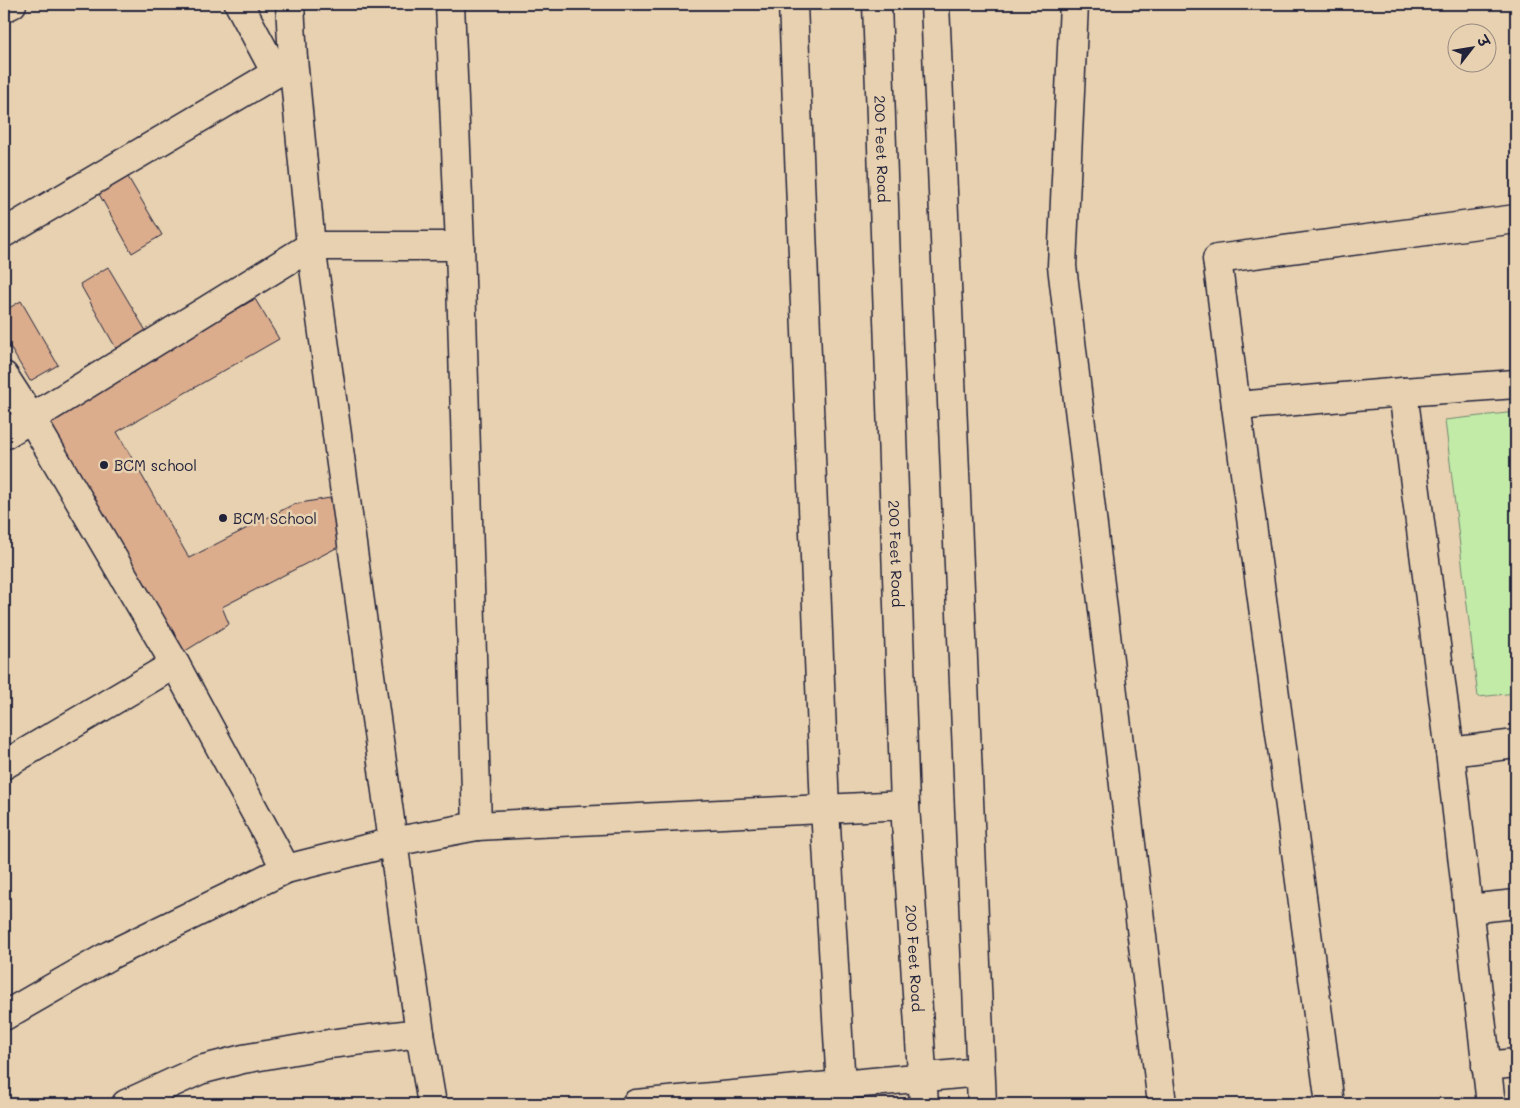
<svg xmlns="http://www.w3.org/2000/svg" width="1520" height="1108" font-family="Mali,'Playpen Sans Deva',sans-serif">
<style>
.green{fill:#c2eba7;stroke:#728671}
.building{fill:#dbad8d;stroke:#22223b}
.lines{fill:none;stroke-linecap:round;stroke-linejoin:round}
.minor-casing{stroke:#22223b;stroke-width:31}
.tertiary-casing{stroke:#22223b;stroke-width:31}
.minor{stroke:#e7d1b0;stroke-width:28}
.tertiary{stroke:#e7d1b0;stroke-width:28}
.poi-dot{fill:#22223b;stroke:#e7d1b0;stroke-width:2}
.labels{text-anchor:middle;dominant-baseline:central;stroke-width:5;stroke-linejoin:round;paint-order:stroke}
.street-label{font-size:15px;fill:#22223b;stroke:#e7d1b0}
.poi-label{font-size:15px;fill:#22223b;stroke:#e7d1b0;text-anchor:start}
</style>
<rect width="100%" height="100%" fill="#e7d1b0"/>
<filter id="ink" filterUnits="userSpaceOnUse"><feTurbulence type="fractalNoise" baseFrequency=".02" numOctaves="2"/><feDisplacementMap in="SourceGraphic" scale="10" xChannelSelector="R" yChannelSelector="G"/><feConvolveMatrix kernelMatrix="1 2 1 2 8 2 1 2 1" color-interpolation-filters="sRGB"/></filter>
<g filter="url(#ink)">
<polygon class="green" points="1516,412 1516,693 1478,697 1445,420"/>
<g class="building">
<polygon points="128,177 162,235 132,253 99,194"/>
<polygon points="108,267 146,331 117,350 80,284"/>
<polygon points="255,299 279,339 117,432 189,558 294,504 336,497 342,545 222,607 229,624 182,653 44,418"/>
<polygon points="21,301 58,365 30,381 4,337 4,311"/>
</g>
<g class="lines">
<g class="minor-casing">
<g id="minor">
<polyline points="239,4 276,73"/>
<polyline points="450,4 460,246 477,826"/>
<polyline points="793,4 825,809 842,1104"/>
<polyline points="1074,4 1062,266 1162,1104"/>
<polyline points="4,8 12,4"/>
<polyline points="4,233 276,73 293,59"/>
<polyline points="4,376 31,418 175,664 286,869"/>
<polyline points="1403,392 1516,384"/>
<polyline points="1236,406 1330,1104"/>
<polyline points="4,435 311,246 460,246"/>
<polyline points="1450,752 1516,744"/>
<polyline points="4,765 175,664"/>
<polyline points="1468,909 1516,904"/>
<polyline points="4,1016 110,955 286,869 393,842 311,246 293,59 290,4"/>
<polyline points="1486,1066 1516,1063"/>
<polyline points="126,1104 200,1070 243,1059 329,1044 420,1033"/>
<polyline points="432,1104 420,1033 393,842 477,826 905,805"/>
<polyline points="636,1104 980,1072"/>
<polyline points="1491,1104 1450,752 1403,392 1236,406 1217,259 1516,219"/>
</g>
</g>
<g class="tertiary-casing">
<g id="tertiary">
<path id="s1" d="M877 4 905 805 924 1104"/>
<polyline points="935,4 982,1104"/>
</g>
</g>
<use href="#minor" class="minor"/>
<use href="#tertiary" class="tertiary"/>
</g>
</g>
<g class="poi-dot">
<circle cx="104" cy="465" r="5"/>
<circle cx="223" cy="518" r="5"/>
</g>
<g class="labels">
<g class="street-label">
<text stroke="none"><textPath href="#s1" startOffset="145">200 Feet Road</textPath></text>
<text stroke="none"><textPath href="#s1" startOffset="550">200 Feet Road</textPath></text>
<text stroke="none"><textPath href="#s1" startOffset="955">200 Feet Road</textPath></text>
</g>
<g class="poi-label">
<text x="114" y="465">BCM school</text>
<text x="233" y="518">BCM School</text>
</g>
</g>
<rect width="1520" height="1108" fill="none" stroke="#e7d1b0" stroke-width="20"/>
<rect x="10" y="10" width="1500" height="1088" fill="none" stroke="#22223b" stroke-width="2" filter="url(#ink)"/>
<g transform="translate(1472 48) rotate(59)"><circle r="24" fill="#e7d1b0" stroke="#988b81"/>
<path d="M0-4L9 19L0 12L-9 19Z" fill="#22223b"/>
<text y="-8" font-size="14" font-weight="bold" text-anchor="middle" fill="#22223b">उ</text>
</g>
</svg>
